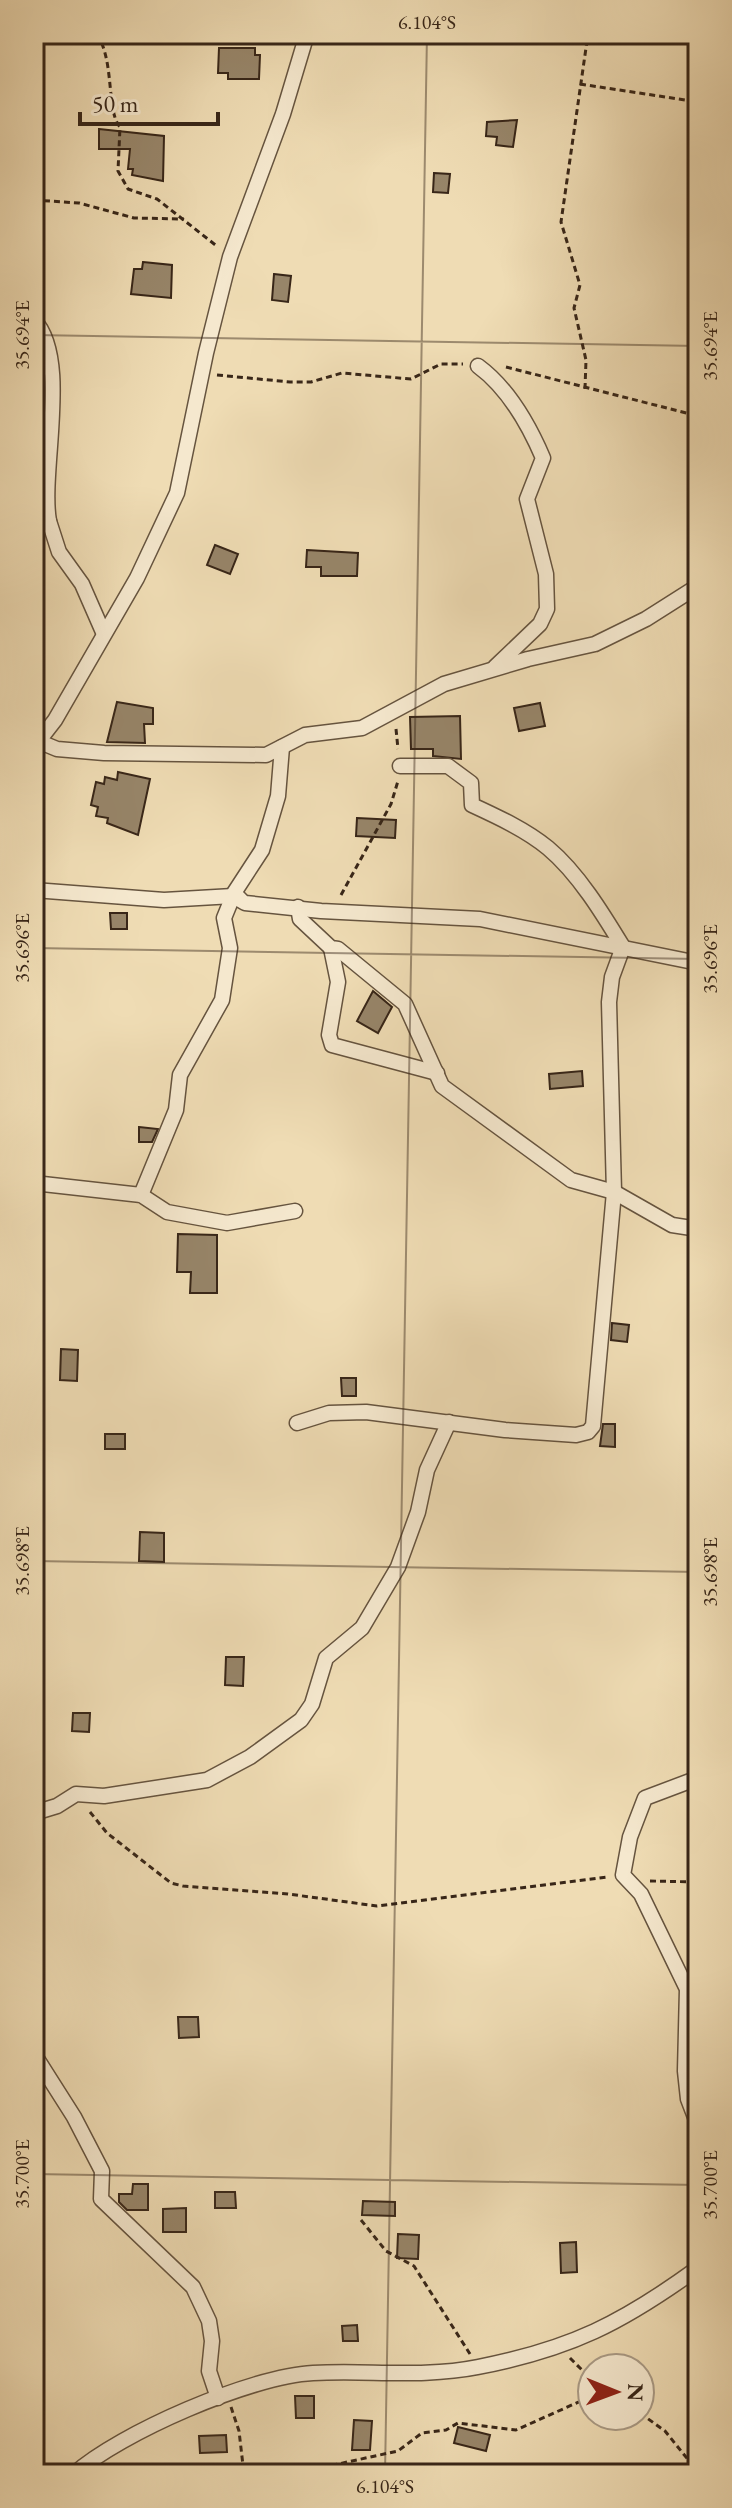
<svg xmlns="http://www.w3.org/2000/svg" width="732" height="2508" font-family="'EB Garamond',serif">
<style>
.building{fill:#978569;stroke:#382618;stroke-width:2}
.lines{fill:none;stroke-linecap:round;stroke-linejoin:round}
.street-casing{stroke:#66543f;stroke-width:17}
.path{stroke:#382618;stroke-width:3;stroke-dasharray:6 4;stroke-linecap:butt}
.street{stroke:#f5e8ce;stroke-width:14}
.ticks{fill:none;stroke:#382618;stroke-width:2;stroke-opacity:0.45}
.neatline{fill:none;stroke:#382618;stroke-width:3}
.ticks-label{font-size:20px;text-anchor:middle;fill:#382618}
</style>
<rect width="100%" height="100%" fill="#efdcb4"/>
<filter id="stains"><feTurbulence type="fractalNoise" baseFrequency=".0025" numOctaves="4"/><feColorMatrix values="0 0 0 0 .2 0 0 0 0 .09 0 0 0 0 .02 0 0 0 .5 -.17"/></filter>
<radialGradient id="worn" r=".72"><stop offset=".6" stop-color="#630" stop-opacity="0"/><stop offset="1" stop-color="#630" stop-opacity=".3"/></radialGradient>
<g class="building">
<polygon points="219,48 255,48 255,55 260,55 259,79 228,79 228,73 218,73"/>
<polygon points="517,120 513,147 496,145 497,137 486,136 487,122"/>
<polygon points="99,129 164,136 163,181 132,175 133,169 128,169 130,149 99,149"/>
<polygon points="434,173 450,174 448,193 433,192"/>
<polygon points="143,262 172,265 171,298 131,294 134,269 142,269"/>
<polygon points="274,274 291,276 288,302 272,300"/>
<polygon points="215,545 238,554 230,574 207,565"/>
<polygon points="307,550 358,553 357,576 321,576 321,567 306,567"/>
<polygon points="117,702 153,708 153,724 144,724 145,743 107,742"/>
<polygon points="540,703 545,726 519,731 514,708"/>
<polygon points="460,716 461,759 433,756 433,749 411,749 410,717"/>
<polygon points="118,772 150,779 138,835 107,823 108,818 96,816 98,807 91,805 96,782 104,784 105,777 117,780"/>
<polygon points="357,818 396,820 395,838 356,836"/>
<polygon points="110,913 127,913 127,929 111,929"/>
<polygon points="373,991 392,1007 378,1033 357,1021"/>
<polygon points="582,1071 583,1086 550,1089 549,1074"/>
<polygon points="139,1127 158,1129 152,1142 139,1142"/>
<polygon points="178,1234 217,1235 217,1293 190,1293 191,1272 177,1272"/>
<polygon points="612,1323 629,1325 627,1342 611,1340"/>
<polygon points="61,1349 78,1350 77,1381 60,1380"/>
<polygon points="341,1378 356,1378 356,1396 342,1396"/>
<polygon points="603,1424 615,1424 615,1447 600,1446"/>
<rect x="105" y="1434" width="20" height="15"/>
<polygon points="140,1532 164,1533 164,1562 139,1561"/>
<polygon points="226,1657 244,1657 243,1686 225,1685"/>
<polygon points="73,1713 90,1713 89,1732 72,1731"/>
<polygon points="178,2017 198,2017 199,2037 179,2038"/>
<polygon points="133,2184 148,2184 148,2210 127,2210 119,2202 119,2194 132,2194"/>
<polygon points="215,2192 235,2192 236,2208 215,2208"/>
<polygon points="363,2201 395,2202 395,2216 362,2215"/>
<polygon points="186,2208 186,2232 163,2232 163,2209"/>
<polygon points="398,2234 419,2235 418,2259 397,2258"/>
<polygon points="576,2242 577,2272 561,2273 560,2243"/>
<polygon points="357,2325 358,2341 343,2341 342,2326"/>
<polygon points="295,2396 314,2396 314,2418 296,2418"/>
<polygon points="354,2420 372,2421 370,2450 352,2450"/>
<polygon points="458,2427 490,2435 486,2451 454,2443"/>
<polygon points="226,2435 227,2452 200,2453 199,2436"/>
</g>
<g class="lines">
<g class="street-casing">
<g id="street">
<polyline points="34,39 41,34"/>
<path d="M34 320C71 359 40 471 49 521"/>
<path d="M478 366C508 388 528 423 543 458L527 499 546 574 547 609 540 624 495 667"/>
<polyline points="34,512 49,521 59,552 82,584 103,632"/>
<polyline points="40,742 57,749 104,753 266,755 305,735 362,728 444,684 528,659 595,644 646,619 698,586"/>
<polyline points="34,747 55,720 137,578 177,493 206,353 230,257 283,114 307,34"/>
<polyline points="34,890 164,900 233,896 245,903 321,911 480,919 698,963"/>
<polyline points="241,900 234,893 262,850 278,796 282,747"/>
<polyline points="298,907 300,919 331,948 338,949 405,1004 442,1086 571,1180 614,1192 672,1225 698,1229"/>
<polyline points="331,948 338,982 329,1035 332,1045 437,1073"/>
<polyline points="34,1183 141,1195 167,1212 227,1223 295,1211"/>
<polyline points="141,1195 176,1110 180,1075 222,1000 230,948 224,918 233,896"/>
<path d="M297 1423 329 1413 366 1412 505 1430 576 1435 588 1432 593 1426 614 1192 609 1002 612 977 623 947C603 914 578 873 548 848 526 830 498 817 472 805L471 783 448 766H400"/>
<polyline points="698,1778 645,1798 630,1837 623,1875 641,1894 687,1989 685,2071 688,2099 698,2125"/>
<polyline points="34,1813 57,1806 76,1794 104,1796 207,1780 250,1757 301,1720 312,1704 326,1658 362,1628 398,1567 418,1512 427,1470 449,1422"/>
<polyline points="34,2054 74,2117 102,2171 101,2199 193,2287 209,2321 212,2341 209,2371 218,2398"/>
<path d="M74 2474C120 2433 251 2376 313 2373 368 2370 423 2378 478 2367 571 2349 622 2323 698 2268"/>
</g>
</g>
<g class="path">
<path d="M97 34C115 62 106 111 120 127L118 171 128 189 157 199 218 247"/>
<polyline points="274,34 289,40"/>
<polyline points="580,84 698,102"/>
<polyline points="34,200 79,203 134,218 184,219"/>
<polyline points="506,367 698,416"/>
<polyline points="217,375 290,382 311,382 342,373 411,379 441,364 463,364"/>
<polyline points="585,389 586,360 574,308 580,285 561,222 588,34"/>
<polyline points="396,729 398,749"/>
<polyline points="341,895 391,804 398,781"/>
<polyline points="90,1812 107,1833 171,1883 183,1886 288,1894 377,1906 607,1877"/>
<polyline points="650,1881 698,1882"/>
<polyline points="361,2220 386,2251 414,2266 470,2354"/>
<polyline points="570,2358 592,2380"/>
<polyline points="231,2407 239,2431 244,2474"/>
<polyline points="640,2413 665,2431 698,2472"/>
<polyline points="242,2466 286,2471 329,2466 398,2451 422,2433 446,2430 458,2423 516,2430 592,2396"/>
</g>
<use href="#street" class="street"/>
</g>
<path class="ticks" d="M34 335 698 346M34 948 698 959M34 1561 698 1572M34 2174 698 2185M385 2474 427 34"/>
<rect width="732" height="2508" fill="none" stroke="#efdcb4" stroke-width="88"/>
<g transform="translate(616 2392) rotate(91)"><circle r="38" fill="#f5e8ce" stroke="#a99a85" stroke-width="2"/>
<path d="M0-6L14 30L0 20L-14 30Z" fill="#8f2418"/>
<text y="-12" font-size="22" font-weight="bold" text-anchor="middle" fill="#382618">N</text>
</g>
<path d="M80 112v12h138v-12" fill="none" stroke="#382618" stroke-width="4"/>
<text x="92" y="112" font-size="24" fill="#382618" stroke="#f5e8ce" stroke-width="6" paint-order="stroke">50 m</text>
<rect x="44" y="44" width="644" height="2420" class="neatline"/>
<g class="ticks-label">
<text x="427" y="29">6.104°S</text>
<text transform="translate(22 335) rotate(-90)" y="7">35.694°E</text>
<text transform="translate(710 346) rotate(-90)" y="7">35.694°E</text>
<text transform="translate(22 948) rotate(-90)" y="7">35.696°E</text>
<text transform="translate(710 959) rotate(-90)" y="7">35.696°E</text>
<text transform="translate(22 1561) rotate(-90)" y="7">35.698°E</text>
<text transform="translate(710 1572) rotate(-90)" y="7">35.698°E</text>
<text transform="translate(22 2174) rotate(-90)" y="7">35.700°E</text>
<text transform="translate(710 2185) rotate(-90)" y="7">35.700°E</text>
<text x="385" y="2493">6.104°S</text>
</g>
<rect width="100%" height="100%" filter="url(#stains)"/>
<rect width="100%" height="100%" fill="url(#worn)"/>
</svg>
